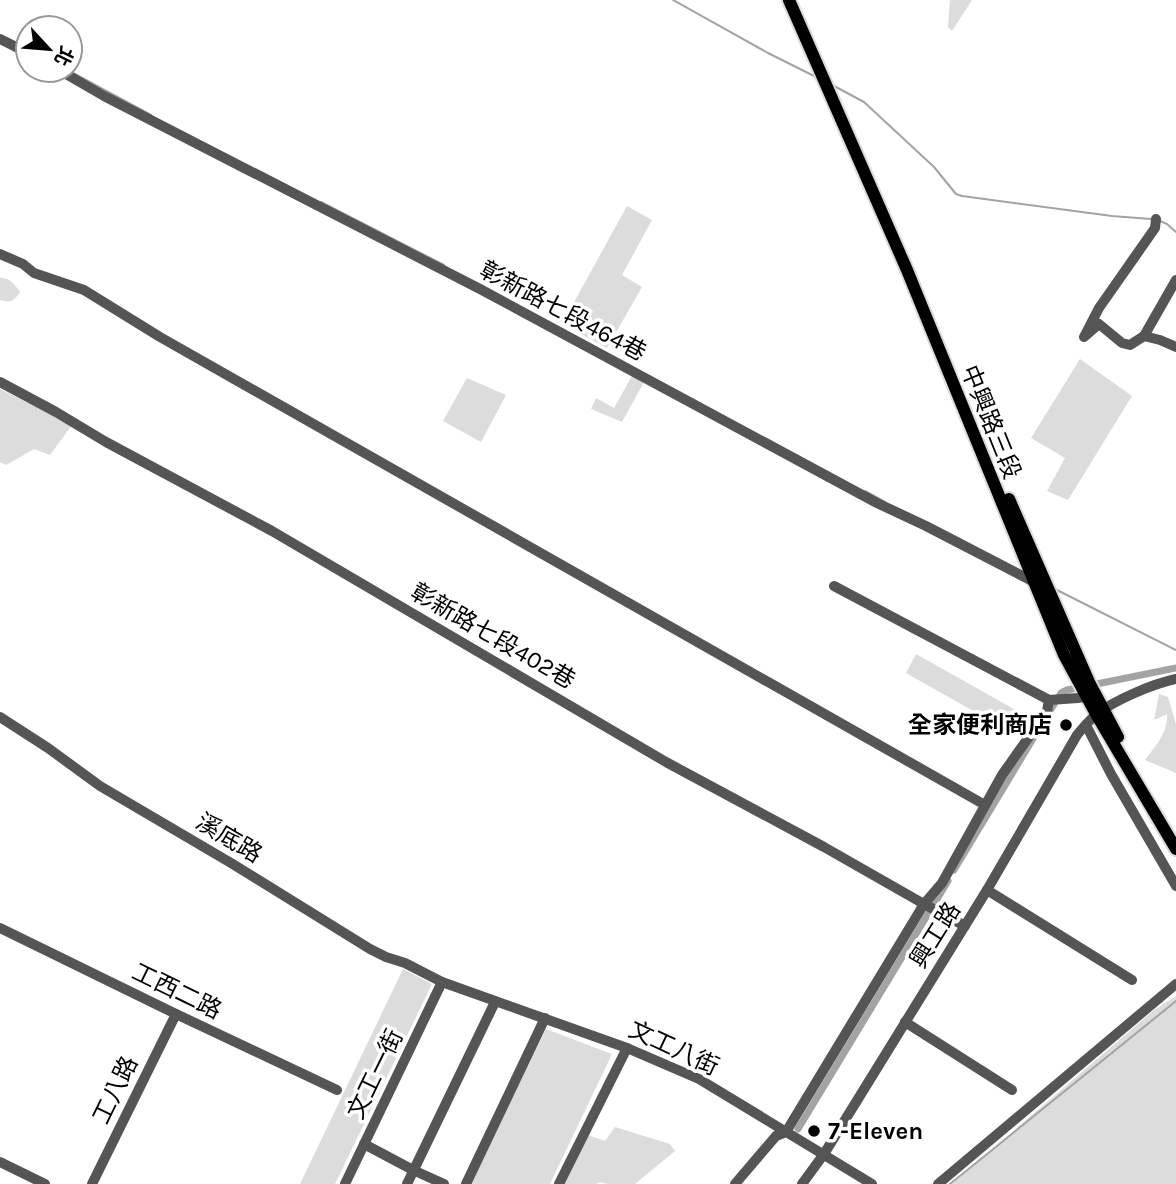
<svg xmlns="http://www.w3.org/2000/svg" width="1176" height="1184" font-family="Karla,'Noto Sans TC',sans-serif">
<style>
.green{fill:#dcdcdc}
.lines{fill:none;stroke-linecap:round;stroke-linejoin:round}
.stream{stroke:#a3a3a3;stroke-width:2}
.canal{stroke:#a3a3a3;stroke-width:7}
.major-casing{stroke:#dbdbdb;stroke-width:16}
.minor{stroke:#555;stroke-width:10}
.major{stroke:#000;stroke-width:12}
.poi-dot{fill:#000;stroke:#fff;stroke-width:2.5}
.labels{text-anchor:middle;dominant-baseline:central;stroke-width:7;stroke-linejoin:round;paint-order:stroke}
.street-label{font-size:24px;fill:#000;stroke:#fff}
.poi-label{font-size:24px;font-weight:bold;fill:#000;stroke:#fff;text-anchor:end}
</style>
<rect width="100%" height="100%" fill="#fff"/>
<g class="green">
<polygon points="950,0 972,0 952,31 948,27"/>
<polygon points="627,206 652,220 622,275 642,287 607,348 562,324"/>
<path d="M0 278C11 278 14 284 20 292 14 301 11 303 0 300Z"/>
<polygon points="1080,359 1132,396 1068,500 1047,491 1065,458 1031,438"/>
<polygon points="632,376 644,382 622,422 591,409 596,398 614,408"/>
<polygon points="467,378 506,395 481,442 443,421"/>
<polygon points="0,389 72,425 50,455 34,449 6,465 0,462"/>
<polygon points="916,654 1032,719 1021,738 906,673"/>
<path d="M1159 694 1168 697 1176 724V773L1145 760C1156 745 1168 733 1167 714L1154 720Z"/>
<polygon points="403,969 432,984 335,1184 300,1184"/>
<polygon points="1176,996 1176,1184 952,1184 1154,1010"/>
<polygon points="546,1029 612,1054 550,1184 470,1184"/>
<polygon points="615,1127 670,1144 675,1151 635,1184 608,1184 600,1182 596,1184 560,1184 585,1134 605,1141"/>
</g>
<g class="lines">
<g class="stream">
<polyline points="673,0 768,53 816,77"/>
<polyline points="73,73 151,115"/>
<polyline points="834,86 864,102 934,167 956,194 962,196 1112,216 1151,219"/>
<polyline points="321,202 444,265"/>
<polyline points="1160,221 1167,224 1176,232"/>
<polyline points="865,491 885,502"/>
<polyline points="1055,589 1176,650"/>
<polyline points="950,1184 1176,1001"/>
</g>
<g class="canal">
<polyline points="1048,714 1061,693 1067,690 1176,668"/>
<polyline points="954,870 1034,737"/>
<polyline points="798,1129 948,881"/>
</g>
<g class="major-casing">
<g id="major">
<polyline points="789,0 907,270 1064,655 1096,714 1176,849"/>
<polyline points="1009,499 1089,682 1118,737"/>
</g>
</g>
<g class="minor">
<polyline points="0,39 28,53"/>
<polyline points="59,70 104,96 480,289 877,503 926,526 1038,584"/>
<polyline points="1156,219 1155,228 1099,308 1084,337 1099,324 1122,343 1130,345 1144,336 1160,340 1176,347"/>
<polyline points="0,254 23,264 34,273 84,290 160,337 985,805"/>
<polyline points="1144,336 1176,280"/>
<polyline points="0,382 56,412 106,442 272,531 666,762 824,847 924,904 965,926"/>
<polyline points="834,586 1049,700 1078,698 1092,695"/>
<polyline points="0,717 48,748 100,786 231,863 370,949 386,957 405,963 442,982 627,1048 699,1079 872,1184"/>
<polyline points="1086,725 1111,774 1176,886"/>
<polyline points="987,890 1132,980"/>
<polyline points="0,928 176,1014 337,1090"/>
<polyline points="905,1022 1012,1090"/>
<polyline points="364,1144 413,1170 444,1184"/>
<polyline points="0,1162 45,1184"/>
<polyline points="92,1184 176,1014"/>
<polyline points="345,1184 442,982"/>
<polyline points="407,1184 495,1002"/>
<polyline points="466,1184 545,1018"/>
<polyline points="559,1184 627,1048"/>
<polyline points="735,1184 776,1136 786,1132 924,904 942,883 1002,775 1047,711 1049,700"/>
<path d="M802 1184 824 1154 987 890 1077 735C1083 728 1089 720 1096 715 1114 700 1153 684 1176 679"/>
<polyline points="938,1184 1176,984"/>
</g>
<use href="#major" class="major"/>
</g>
<g class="poi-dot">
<circle cx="1066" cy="725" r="7"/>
<circle cx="814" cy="1131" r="7"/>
</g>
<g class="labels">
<g class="street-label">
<text transform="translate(563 311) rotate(28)">彰新路七段464巷</text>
<text transform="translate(991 422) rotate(68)">中興路三段</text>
<text transform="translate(493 636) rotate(30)">彰新路七段402巷</text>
<text transform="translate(229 838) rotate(31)">溪底路</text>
<text transform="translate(935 935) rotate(-58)">興工路</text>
<text transform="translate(177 991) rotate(26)">工西二路</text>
<text transform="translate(674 1048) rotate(25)">文工八街</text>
<text transform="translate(375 1074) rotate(-64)">文工一街</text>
<text transform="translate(115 1090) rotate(-64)">工八路</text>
</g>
<g class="poi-label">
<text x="1052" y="725">全家便利商店</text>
<text x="828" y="1131" text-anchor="start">7-Eleven</text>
</g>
</g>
<g transform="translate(49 49) rotate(116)"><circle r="33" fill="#ffffff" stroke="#999999" stroke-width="2"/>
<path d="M0-5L12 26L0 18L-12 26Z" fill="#000000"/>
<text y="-10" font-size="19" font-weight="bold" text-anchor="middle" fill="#000000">北</text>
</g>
</svg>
